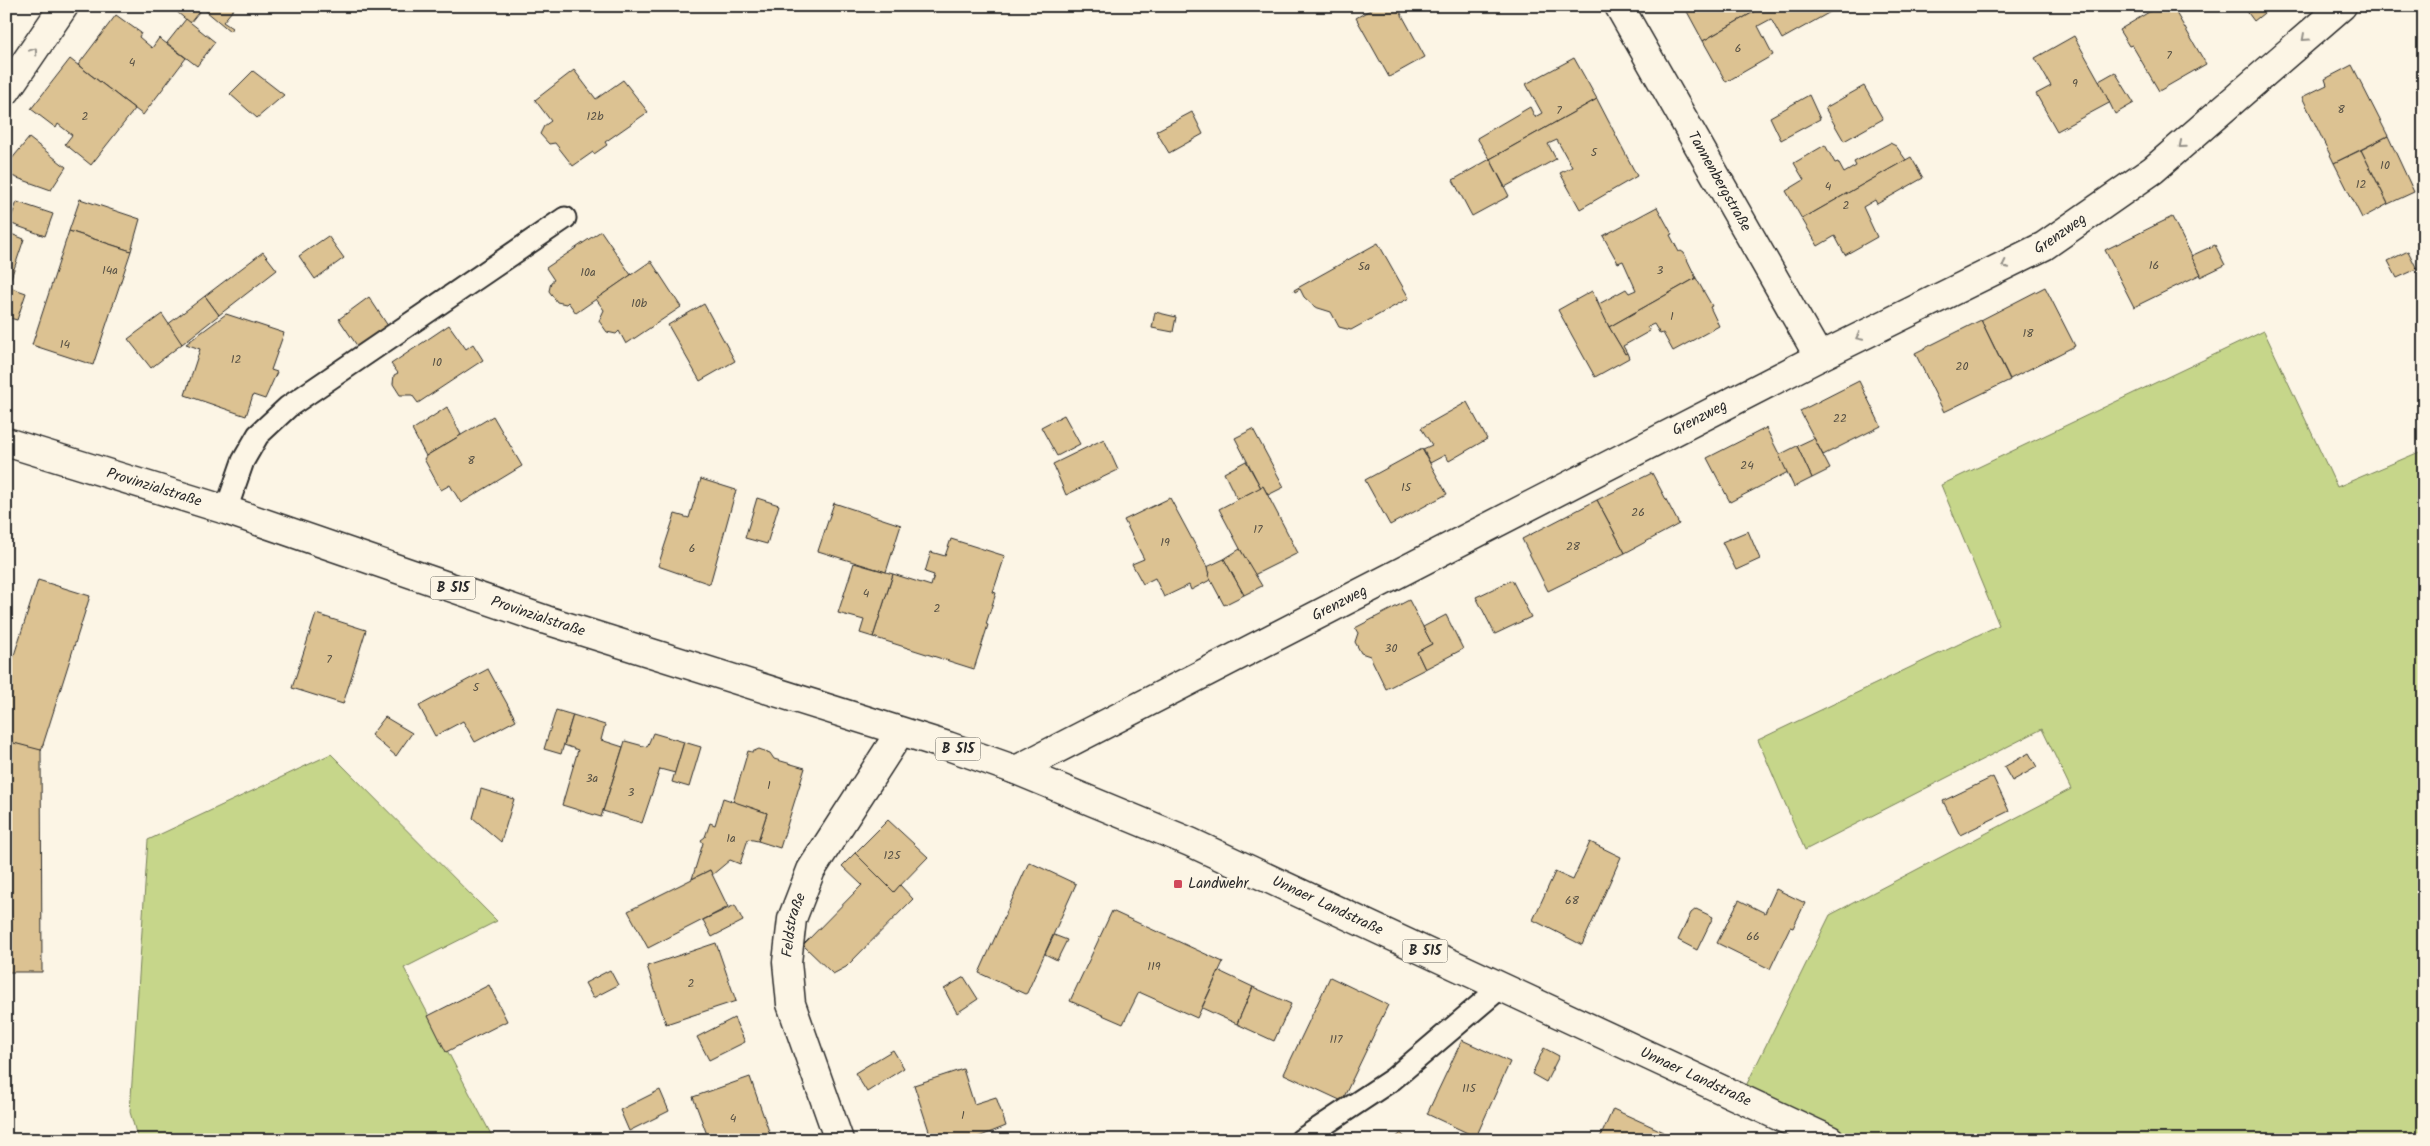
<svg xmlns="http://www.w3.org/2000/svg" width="2430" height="1146" font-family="Kalam,sans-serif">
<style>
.green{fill:#c6d68a;stroke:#78805a}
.building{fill:#dcc292;stroke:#2b2b2b}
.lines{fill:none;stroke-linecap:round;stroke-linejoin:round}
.lane-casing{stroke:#2b2b2b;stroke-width:25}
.street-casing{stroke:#2b2b2b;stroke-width:31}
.primary-casing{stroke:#2b2b2b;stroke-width:31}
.lane{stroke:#fcf5e5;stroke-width:21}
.street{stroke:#fcf5e5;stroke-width:28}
.primary{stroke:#fcf5e5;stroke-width:28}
.oneway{stroke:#949088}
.poi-dot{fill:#d1495b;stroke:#fcf5e5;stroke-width:2}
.labels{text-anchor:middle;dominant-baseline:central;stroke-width:4.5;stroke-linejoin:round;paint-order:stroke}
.number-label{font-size:12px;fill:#575145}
.shield{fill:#fcf5e5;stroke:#6a6863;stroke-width:1}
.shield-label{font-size:14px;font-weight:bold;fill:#2b2b2b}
.street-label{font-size:15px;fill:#2b2b2b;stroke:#fcf5e5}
.poi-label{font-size:15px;fill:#2b2b2b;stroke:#fcf5e5;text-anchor:start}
</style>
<rect width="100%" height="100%" fill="#fcf5e5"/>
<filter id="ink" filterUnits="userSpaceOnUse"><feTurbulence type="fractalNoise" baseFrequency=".02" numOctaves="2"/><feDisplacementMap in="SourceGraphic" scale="10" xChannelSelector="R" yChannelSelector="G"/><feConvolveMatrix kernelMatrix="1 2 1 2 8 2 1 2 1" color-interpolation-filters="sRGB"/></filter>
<g filter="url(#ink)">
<g class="green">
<polygon points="2264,331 2337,487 2424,450 2424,1140 1830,1140 1740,1098 1830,915 2071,789 2042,729 1805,850 1758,740 1999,625 1941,485"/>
<polygon points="331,754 497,921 404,968 494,1140 138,1140 130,1112 148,840"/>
</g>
<g class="building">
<polygon points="170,6 200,6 202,8 190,23"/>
<polygon points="200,6 236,6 223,22 232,28 230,31"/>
<polygon points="1377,6 1397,6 1425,57 1389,77 1356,18"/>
<polygon points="1684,6 1764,6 1703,41"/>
<polygon points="1764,6 1841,6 1782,39 1771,19 1758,26 1773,55 1726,82 1703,41"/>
<polygon points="2159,6 2172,6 2206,64 2159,91 2132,45 2129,46 2119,30"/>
<polygon points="2243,6 2273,6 2254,21"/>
<polygon points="116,15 141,33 139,37 152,48 159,38 186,58 143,115 78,65"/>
<polygon points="186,19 215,42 197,66 167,43"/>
<polygon points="2074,36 2111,102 2057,131 2036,94 2051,86 2035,58"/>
<polygon points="1574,58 1597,99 1490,159 1477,138 1530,107 1535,117 1542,113 1526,84"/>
<polygon points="70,59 135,109 91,165 65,144 72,135 58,124 56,128 31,109"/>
<polygon points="2352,65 2388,136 2334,163 2302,97 2327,85 2325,79"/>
<polygon points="574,70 596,99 623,80 648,112 605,142 607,145 594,154 593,152 573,166 555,143 549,144 540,134 544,126 551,121 535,100"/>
<polygon points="253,71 284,95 257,118 230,94"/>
<polygon points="2115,72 2134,103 2115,114 2099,81"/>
<polygon points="1864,86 1883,119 1844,141 1825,108"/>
<polygon points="1809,95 1820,119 1781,140 1770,117"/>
<polygon points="1597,99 1637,176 1580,209 1560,173 1572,167 1557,140 1548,144 1556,159 1505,187 1490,159"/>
<polygon points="1192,112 1203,134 1169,153 1156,131"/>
<polygon points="2388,136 2414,192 2388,204 2361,150"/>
<polygon points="29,138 66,167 51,190 6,174 6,166"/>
<polygon points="1890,143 1896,146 1906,160 1802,219 1786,191 1804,180 1794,163 1825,145 1835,163 1838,162 1844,173 1856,166 1854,162"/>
<polygon points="2361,150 2388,204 2362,218 2334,163"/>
<polygon points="1911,157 1923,178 1877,204 1875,200 1863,207 1877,237 1845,255 1835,236 1818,246 1802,219"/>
<polygon points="1490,159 1509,196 1472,216 1453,180"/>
<polygon points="80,199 140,219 131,251 69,231"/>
<polygon points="17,202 53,214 45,236 9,223"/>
<polygon points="1657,207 1672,234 1670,235 1679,252 1681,251 1684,253 1696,278 1609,327 1594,298 1596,297 1599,304 1626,289 1629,293 1636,290 1623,261 1618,263 1603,236"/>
<polygon points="2172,217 2201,274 2134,307 2105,250"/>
<polygon points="69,231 131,251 93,365 32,345"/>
<polygon points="601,231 631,275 576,313 568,302 566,304 557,302 549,291 551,282 554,280 546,268"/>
<polygon points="6,232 24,239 8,287 6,286"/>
<polygon points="328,236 344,258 315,279 299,256"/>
<polygon points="1378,243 1409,298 1351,330 1339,327 1331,312 1315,307 1304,297 1300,289 1295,292 1294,290"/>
<polygon points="2215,245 2225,265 2200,277 2201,274 2191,256"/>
<polygon points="2408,251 2417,269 2397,278 2388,261"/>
<polygon points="263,252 277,270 219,315 205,296"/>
<polygon points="651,261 681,307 626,344 619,331 616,334 607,332 599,321 604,310 596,299"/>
<polygon points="1696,278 1712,306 1710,307 1719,326 1673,351 1663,333 1660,334 1654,324 1647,327 1650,331 1623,346 1627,353 1625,354 1609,327"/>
<polygon points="6,286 26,293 17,320 6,317"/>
<polygon points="2045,287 2075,346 2010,379 1981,320"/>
<polygon points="1592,291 1609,327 1625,354 1627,353 1629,358 1595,377 1558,310"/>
<polygon points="205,296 219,315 182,344 167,325"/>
<polygon points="369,297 390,329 360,350 339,319"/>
<polygon points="704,304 735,361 700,381 668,325"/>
<polygon points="1155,312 1176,317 1173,332 1152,328"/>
<polygon points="162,314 182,344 151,368 128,339"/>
<polygon points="226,314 284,333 271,370 277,372 265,399 253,395 246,416 185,395 200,349 186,344"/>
<polygon points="1981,320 2010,380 1944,412 1915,353"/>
<polygon points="449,325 466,349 473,344 483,360 418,403 412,395 400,395 393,384 394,375 398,373 391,364"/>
<polygon points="1859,381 1881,426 1823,455 1800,411"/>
<polygon points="1467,402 1487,439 1449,461 1445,455 1430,463 1423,449 1432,445 1421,428"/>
<polygon points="447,407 461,435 426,456 412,430"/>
<polygon points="1064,415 1080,444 1057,456 1041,427"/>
<polygon points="493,416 522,466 461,503 450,485 441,490 424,459 426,456"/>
<polygon points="1766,428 1788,472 1730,502 1707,458"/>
<polygon points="1253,429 1284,487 1268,495 1263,486 1261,488 1235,438"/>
<polygon points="1814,438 1830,469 1812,478 1797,446"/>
<polygon points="1104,439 1118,470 1066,495 1053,464"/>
<polygon points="1797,446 1812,478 1794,487 1779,455"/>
<polygon points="1422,449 1447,494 1390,525 1365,480"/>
<polygon points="1246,461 1261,488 1237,499 1224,473"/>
<polygon points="1652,473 1679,524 1625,553 1597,500"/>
<polygon points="701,479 736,490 710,584 658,566 675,514 689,518"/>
<polygon points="1263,486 1298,553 1254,575 1219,509"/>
<polygon points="757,498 779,505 767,544 745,538"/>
<polygon points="1170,498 1207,567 1210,580 1191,590 1189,585 1164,597 1155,578 1143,584 1132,564 1144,559 1124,520"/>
<polygon points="1597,500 1625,553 1548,591 1522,539"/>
<polygon points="834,503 901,525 886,572 818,551"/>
<polygon points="1748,531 1760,559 1736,570 1722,542"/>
<polygon points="951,539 1005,556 993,592 996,593 986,624 988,625 974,669 873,637 893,574 931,586 934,575 925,572 931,552 945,556"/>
<polygon points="1240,549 1262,586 1244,595 1224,559"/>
<polygon points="1224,559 1244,595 1224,605 1208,575 1210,573 1207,567"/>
<polygon points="854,563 893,574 873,637 860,633 864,620 838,613"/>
<polygon points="38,580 90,596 41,751 6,741 6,671 9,671"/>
<polygon points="1512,580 1531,617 1495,634 1476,597"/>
<polygon points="1409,600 1432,644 1417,652 1425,669 1386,689 1370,656 1361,653 1355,642 1358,633 1355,628"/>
<polygon points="316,614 366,630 343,704 292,688"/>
<polygon points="1446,615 1463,649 1425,669 1417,652 1432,644 1423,627"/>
<polygon points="488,669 516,720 475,742 463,721 435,736 419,706"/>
<polygon points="556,710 573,715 561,754 544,749"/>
<polygon points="573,715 605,725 601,740 623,747 601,817 562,805 578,750 564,745"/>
<polygon points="385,717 412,733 396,756 371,735"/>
<polygon points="653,733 684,742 675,773 660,769 642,823 603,811 625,741 647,747"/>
<polygon points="6,741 41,750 42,972 6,972"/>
<polygon points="684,742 701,747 689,787 672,782"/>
<polygon points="759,749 770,753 774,759 805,768 780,848 758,841 767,813 733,802 748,751 752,752"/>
<polygon points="2029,753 2037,767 2012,781 2004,767"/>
<polygon points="1993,777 2009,811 1960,835 1943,801"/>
<polygon points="481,789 514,799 501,842 473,818"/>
<polygon points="723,798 767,813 758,841 748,839 740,864 730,860 712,875 710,870 692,879 703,843 701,840 705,837 710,823 715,825"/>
<polygon points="888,820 928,857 894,892 855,853"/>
<polygon points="1590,842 1621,857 1582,945 1533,920 1555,872 1573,880"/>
<polygon points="855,853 894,892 900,885 913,899 846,967 833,974 803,945 862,885 842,866"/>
<polygon points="1029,862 1076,884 1027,993 1025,994 979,973"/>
<polygon points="710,870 728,907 648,948 628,911"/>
<polygon points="1776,889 1805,903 1793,928 1790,927 1770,969 1717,943 1739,900 1765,913"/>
<polygon points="735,905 743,921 712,937 703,920"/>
<polygon points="1696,909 1713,917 1697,950 1678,940 1691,913"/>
<polygon points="1112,911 1223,962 1197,1018 1139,992 1123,1024 1070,1001"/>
<polygon points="1054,935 1067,940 1057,960 1045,954"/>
<polygon points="716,943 736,1001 666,1024 647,966"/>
<polygon points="610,970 618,985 593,998 585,983"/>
<polygon points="1219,971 1253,987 1237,1024 1202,1008"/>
<polygon points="964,977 978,999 957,1013 944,989"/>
<polygon points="1330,977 1388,1005 1342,1101 1284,1074"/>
<polygon points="489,985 507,1021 446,1052 428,1016"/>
<polygon points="1253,987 1291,1004 1274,1041 1237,1024"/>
<polygon points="734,1018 745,1042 709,1060 697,1037"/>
<polygon points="1462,1040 1510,1062 1476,1137 1427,1114"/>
<polygon points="1544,1048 1559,1056 1546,1082 1532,1074"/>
<polygon points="893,1050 904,1068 867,1092 855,1073"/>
<polygon points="963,1069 974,1104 996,1097 1006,1126 971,1140 932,1140 914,1085"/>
<polygon points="750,1077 772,1140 709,1140 693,1097"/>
<polygon points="660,1090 669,1111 629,1131 620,1110"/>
<polygon points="1613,1109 1664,1132 1661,1140 1599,1140"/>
<polygon points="1401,1133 1407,1140 1393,1140"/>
</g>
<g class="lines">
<g class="lane-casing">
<g id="lane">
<polyline points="226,510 243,461 258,435 288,407 565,218"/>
<polyline points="1301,1140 1393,1079 1501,987"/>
</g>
</g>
<g class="street-casing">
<g id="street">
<path id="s1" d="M1619 6 1819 357"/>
<polyline points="6,91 64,6"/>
<path id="s2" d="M1016 770 1819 357 2044 246 2153 170 2342 6"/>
<path id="s3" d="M839 1140 791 1004 787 962 792 919 811 870 900 732"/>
</g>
</g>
<g class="primary-casing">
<g id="primary">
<path id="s4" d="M6 442 226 510 546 620 948 746 1016 770 1190 842 1830 1140"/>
</g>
</g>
<use href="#lane" class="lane"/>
<use href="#street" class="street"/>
<use href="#primary" class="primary"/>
</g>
<defs><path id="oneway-chevron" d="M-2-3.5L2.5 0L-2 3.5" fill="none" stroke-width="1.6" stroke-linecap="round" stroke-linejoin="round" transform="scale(1.25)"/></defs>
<g class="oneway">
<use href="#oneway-chevron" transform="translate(2305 38) rotate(138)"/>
<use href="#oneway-chevron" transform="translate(34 51) rotate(-56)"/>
<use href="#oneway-chevron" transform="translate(2182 145) rotate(140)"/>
<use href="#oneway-chevron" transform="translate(2005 265) rotate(154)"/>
<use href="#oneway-chevron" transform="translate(1859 337) rotate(154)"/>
</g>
</g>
<rect class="poi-dot" x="1173" y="879" width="10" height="10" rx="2.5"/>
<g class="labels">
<g class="number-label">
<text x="1738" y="48">6</text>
<text x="2169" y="55">7</text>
<text x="132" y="62">4</text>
<text x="2075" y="83">9</text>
<text x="2341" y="109">8</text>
<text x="1559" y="110">7</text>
<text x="85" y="116">2</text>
<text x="595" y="116">12b</text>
<text x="1594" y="152">5</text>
<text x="2385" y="165">10</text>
<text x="2361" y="184">12</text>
<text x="1828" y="186">4</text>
<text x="1846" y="205">2</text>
<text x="2154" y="265">16</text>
<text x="1364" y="266">5a</text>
<text x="110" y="270">14a</text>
<text x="1660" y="270">3</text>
<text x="588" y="272">10a</text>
<text x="639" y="303">10b</text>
<text x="1672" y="316">1</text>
<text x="2028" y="333">18</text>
<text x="65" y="344">14</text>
<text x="236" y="359">12</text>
<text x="437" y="362">10</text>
<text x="1962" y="366">20</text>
<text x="1840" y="418">22</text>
<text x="471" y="460">8</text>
<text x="1747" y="465">24</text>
<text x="1406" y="487">15</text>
<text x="1638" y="512">26</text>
<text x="1258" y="529">17</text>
<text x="1165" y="542">19</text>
<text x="1573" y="546">28</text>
<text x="692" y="548">6</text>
<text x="866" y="593">4</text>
<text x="937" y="608">2</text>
<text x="1391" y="648">30</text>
<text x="329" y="659">7</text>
<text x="476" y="687">5</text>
<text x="592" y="778">3a</text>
<text x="769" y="785">1</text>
<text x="631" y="792">3</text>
<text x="731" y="838">1a</text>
<text x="892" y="855">125</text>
<text x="1572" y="900">68</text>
<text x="1753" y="936">66</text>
<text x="1154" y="966">119</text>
<text x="691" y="983">2</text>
<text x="1336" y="1039">117</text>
<text x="1469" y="1088">115</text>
<text x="963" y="1115">1</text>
<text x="733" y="1118">4</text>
</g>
<g class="shield">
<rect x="430.5" y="576.5" width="45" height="23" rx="4"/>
<rect x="935.5" y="737.5" width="45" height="23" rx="4"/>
<rect x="1402.5" y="939.5" width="45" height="23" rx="4"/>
</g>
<g class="shield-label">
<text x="453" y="588">B 515</text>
<text x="958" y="749">B 515</text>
<text x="1425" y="951">B 515</text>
</g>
<g class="street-label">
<text stroke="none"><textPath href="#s1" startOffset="202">Tannenbergstraße</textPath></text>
<text stroke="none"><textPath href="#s2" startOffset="1174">Grenzweg</textPath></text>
<text stroke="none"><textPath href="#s2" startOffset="769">Grenzweg</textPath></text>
<text stroke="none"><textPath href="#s4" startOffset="155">Provinzialstraße</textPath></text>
<text stroke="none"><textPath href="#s2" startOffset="364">Grenzweg</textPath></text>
<text stroke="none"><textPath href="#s4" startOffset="560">Provinzialstraße</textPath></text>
<text stroke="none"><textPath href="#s4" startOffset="1402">Unnaer Landstraße</textPath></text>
<text stroke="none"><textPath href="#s3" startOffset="224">Feldstraße</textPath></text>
<text stroke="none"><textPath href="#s4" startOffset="1808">Unnaer Landstraße</textPath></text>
</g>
<g class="poi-label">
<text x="1188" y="884">Landwehr</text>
</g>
</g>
<rect width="2430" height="1146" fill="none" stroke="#fcf5e5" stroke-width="25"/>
<rect x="12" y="12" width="2405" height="1121" fill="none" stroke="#2b2b2b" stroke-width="2" filter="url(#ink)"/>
</svg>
